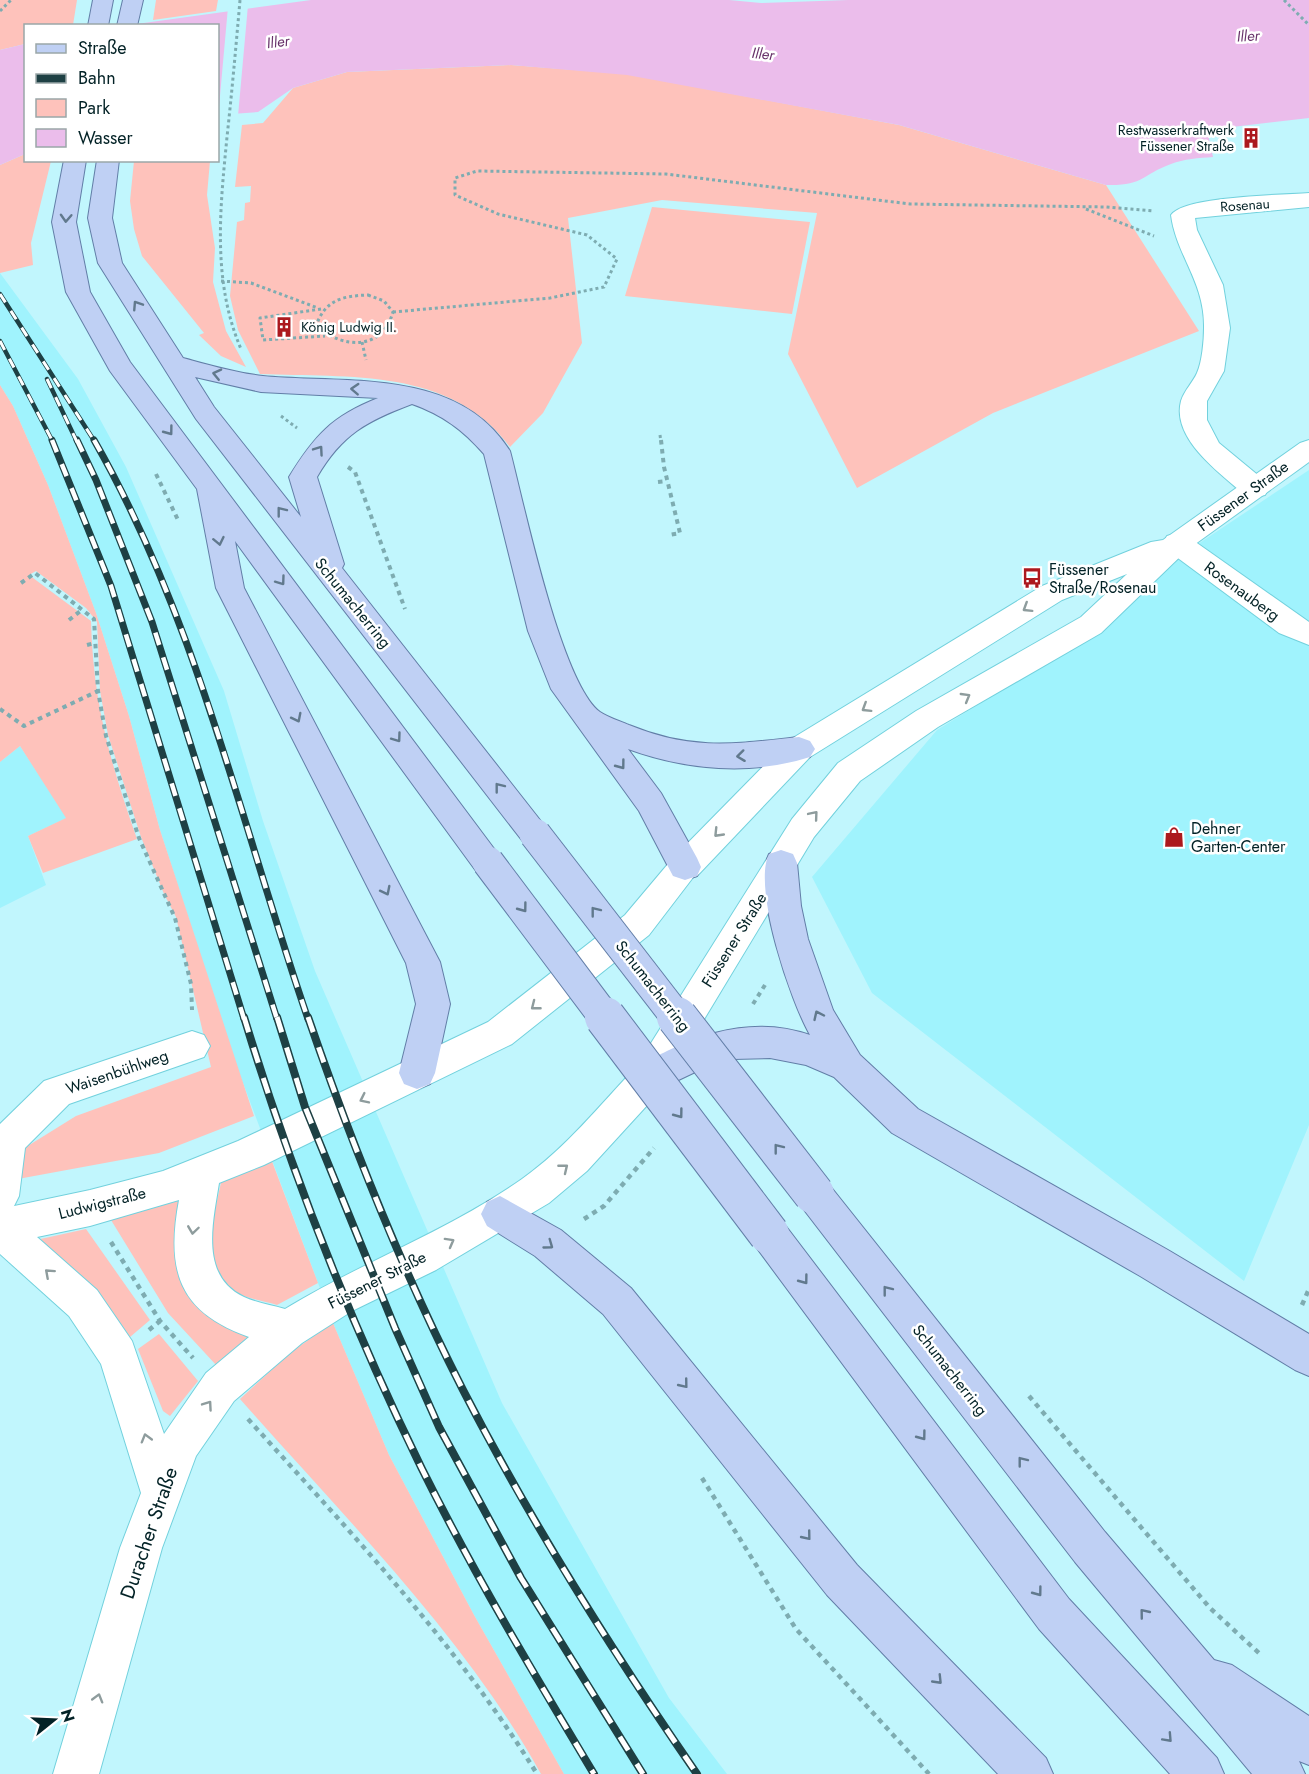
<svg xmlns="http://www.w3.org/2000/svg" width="1309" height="1774" font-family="Jost,sans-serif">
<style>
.built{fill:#a0f3fd}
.green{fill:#fec2bb}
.water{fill:#ebbdeb}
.pier{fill:#c1f6fd}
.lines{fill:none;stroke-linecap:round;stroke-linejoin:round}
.minor-casing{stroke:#72d1dd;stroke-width:2}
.tertiary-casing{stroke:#72d1dd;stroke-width:2}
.secondary-casing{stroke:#72d1dd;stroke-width:2}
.primary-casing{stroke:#627ea7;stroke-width:2}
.path-far2{stroke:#7eacb1;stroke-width:3;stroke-dasharray:3 3;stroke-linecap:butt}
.path-far1{stroke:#7eacb1;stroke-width:4;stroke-dasharray:4.5 4.5;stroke-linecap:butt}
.path{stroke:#7eacb1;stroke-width:4.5;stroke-dasharray:5 5;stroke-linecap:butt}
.minor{fill:#fff;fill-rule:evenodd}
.tertiary{fill:#fff;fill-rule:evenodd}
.secondary{fill:#fff;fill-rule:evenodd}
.primary{fill:#bfd0f4;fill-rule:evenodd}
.rail-far2-casing{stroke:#1e4044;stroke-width:4.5}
.rail-far1-casing{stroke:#1e4044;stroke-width:7}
.rail-casing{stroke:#1e4044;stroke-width:8}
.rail-far2{stroke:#fff;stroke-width:3;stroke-dasharray:10;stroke-linecap:butt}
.rail-far1{stroke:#fff;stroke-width:4.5;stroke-dasharray:13;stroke-linecap:butt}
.rail{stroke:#fff;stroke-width:5;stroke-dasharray:16;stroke-linecap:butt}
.primary-bridge-far1-casing{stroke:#627ea7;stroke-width:33;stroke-linecap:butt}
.primary-bridge-casing{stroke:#627ea7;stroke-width:42;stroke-linecap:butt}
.primary-bridge-far1{stroke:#bfd0f4;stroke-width:31}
.primary-bridge{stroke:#bfd0f4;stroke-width:40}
.oneway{stroke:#61798d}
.oneway2{stroke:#8e9c9d}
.labels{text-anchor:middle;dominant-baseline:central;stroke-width:5;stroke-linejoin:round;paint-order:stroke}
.far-poi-label{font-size:14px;fill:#032226;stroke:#fff;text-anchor:end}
.far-street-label{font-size:14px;fill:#032226;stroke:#fff}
.far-water-label{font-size:15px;font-style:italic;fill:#673169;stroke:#fff}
.street-label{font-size:16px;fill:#032226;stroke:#fff}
.poi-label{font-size:16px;fill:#032226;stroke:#fff;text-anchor:start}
.near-street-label{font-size:20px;fill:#032226;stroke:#fff}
</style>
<rect width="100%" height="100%" fill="#c1f6fd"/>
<g class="built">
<polygon points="0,273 78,379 126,467 224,691 263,821 315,971 502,1403 669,1698 727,1774 564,1774 474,1615 389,1455 333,1323 234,1059 160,830 129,716 96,613 48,485 13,406 0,385"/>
<polygon points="1309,470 1309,1125 1244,1281 872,993 812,877 937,730 1098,631 1186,552"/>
<polygon points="20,746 67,818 28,836 46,885 0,908 0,762"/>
</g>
<g class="green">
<polygon points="0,0 77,0 73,25 26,26 25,44 0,50"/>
<polygon points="156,0 218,0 216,11 153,20"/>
<path d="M511 65 627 74 899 125 1106 185 1199 331 993 413 857 488 788 354 817 213 662 200 568 218 582 343 543 413 510 447C451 367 349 378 260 374L238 330 230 296 237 222 244 220 245 203 250 202 251 186 235 187 242 125 263 123 293 88 347 72Z"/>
<polygon points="25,154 26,160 51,161 31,243 33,265 0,273 0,165"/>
<polygon points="134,161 210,161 207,195 215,248 213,282 226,331 246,367 221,356 199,335 204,333 142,256 134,229 130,201"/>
<polygon points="652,207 810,222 792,314 625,296"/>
<path d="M0 385 13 406 48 485 96 613 129 716 160 830 254 1116 159 1153 7 1181 10 1157 76 1116 211 1067 176 917 164 894 141 837 108 735 100 691 97 622 86 608 36 571 29 575 91 621C93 702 110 762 137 839L43 873 28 836 66 818 20 746 0 762Z"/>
<path d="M270 1156 318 1283 277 1305C264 1301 249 1299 237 1293 196 1272 215 1212 222 1178Z"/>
<polygon points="185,1199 187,1286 214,1320 255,1333 217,1366 168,1313 111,1220"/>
<polygon points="86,1229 150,1320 130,1337 98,1291 36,1240"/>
<path d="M333 1323 389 1455 474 1615 564 1774H541C466 1638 343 1516 240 1399L291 1352Z"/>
<polygon points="159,1334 198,1381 170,1416 163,1411 138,1349"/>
</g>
<g class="water">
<path d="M311 0H729L761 3 848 0H1309V118L1207 130 1213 157C1199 158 1184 159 1171 164 1141 175 1144 186 1106 185L899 125 627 75 511 65 347 72 293 88 258 112 218 115V26H122Z"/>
<polygon points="25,44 25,154 0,165 0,50"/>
</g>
<polygon class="pier" points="248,5 238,116 218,118 228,7"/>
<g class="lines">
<g class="minor-casing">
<g id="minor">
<path d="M1309 193V207L1195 218 1197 230 1223 285 1230 328 1224 371 1207 401V420L1219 443 1265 481 1269 488 1265 495 1255 497 1245 495C1221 474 1171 439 1181 401 1184 391 1193 382 1197 373 1202 362 1204 341 1204 328 1205 282 1176 255 1171 215 1184 196 1283 195 1309 193Z"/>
<polygon points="1177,533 1187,536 1309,622 1309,645 1279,633 1167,550 1163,543 1167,536"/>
<polygon points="192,1031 204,1035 210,1046 204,1057 69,1104 25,1148 19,1196 13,1208 0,1213 0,1124 44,1081"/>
</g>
</g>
<g class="tertiary-casing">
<polygon id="tertiary" points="1309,440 1309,462 1187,550 1101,633 938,727 860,781 814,837 662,1089 649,1094 636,1089 631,1078 636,1067 792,819 838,763 916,711 1081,617 1127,574 1062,600 810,757 697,876 685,880 673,876 669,867 673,858 788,741 1042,586 1151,542 1163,540 1300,443"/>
</g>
<g class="secondary-casing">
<path id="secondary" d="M685 854 697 858 701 867 649 935 512 1044 264 1165 219 1183C213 1222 199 1276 244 1297 257 1303 271 1305 285 1309 362 1262 448 1231 522 1179 566 1148 600 1105 636 1067L649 1062 662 1067 667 1078 662 1089 587 1171 549 1203 436 1270 352 1311 302 1343 234 1401 196 1456 162 1548 99 1774H53L120 1548 141 1493 101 1364 69 1316 0 1254V1209L90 1190 163 1171 238 1141 488 1022 625 915 673 858ZM179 1200C166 1270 178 1312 249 1337L206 1373 164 1434 132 1341 97 1290 37 1237 90 1226Z"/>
</g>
<g class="primary-casing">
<g id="primary">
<polygon points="93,0 113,0 108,26 88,26"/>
<polygon points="123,0 143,0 137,26 117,26"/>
<polygon points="64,160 86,160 76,222 90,292 130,362 504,862 500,871 488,875 476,871 235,541 244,588 440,962 450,1004 435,1073 430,1084 417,1089 404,1084 399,1073 416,1004 406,963 216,588 197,489 110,371 66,292 52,222"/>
<path d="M97 160H119L112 218 122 263 183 358C209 365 236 373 263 376 347 384 458 367 510 451 524 504 561 683 600 712 607 717 620 721 629 725 692 751 734 744 799 737L810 741 815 749 810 757C750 776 686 770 628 749L661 793 697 858 701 867 697 876 685 880 673 876 639 811 551 689 528 631 484 454C463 430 443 415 412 404 367 421 342 434 317 477L344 564 342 568 551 834 546 843 535 847 524 843 196 419 98 263 88 218ZM195 377 261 392 378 398C332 416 314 436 289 477L301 517 214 407Z"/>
<path d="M781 850 793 854 797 863 801 906 808 939 833 1010 860 1055 918 1109 1168 1250 1309 1334V1376L1295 1370 1140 1276 892 1133 834 1077 806 1065 770 1058 733 1059 710 1065 649 1094 636 1089 631 1078C638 1063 652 1059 667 1051 712 1029 762 1018 810 1035 791 1002 752 888 769 854Z"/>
<polygon points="814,1177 827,1182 1105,1532 1214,1660 1232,1665 1309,1716 1309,1765 1299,1761 1305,1774 1252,1774 1075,1562 801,1206 795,1194 801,1182"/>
<polygon points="500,1196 561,1230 631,1288 857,1565 1046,1758 1053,1774 998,1774 827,1595 603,1314 535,1256 487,1226 481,1214 487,1202"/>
<polygon points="769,1216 782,1221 1069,1599 1217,1758 1224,1774 1170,1774 1039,1629 756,1247 750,1234 756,1221"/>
</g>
</g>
<g class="path-far2">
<path d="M240 0C236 46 232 91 227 137 220 209 212 281 241 349"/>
<polyline points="1284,0 1309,25"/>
<polyline points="0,11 11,0"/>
<polyline points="1086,209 1154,236"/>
<polyline points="221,281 251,283 318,308"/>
<path d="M368 295 384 301 393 312C382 351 343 349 316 326 325 300 342 296 368 295Z"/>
<polyline points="321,309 260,318 263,340 325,336"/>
<polyline points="393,312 550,298 604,287 617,259 587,235 498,214 455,195 455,178 477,171 666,174 910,204 1106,207 1153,211"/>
<polyline points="362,342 366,360"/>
<polyline points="281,416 297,428"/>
<polyline points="660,435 661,442"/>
</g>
<g class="path-far1">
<polyline points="661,440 664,467 680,533 669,535"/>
<polyline points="348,467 355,472 405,609"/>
<polyline points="156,474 179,522"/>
<polyline points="658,482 667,481"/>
<polyline points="21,583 35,573 94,619 98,691 106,736 139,838 175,918 191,984 192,1010"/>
<polyline points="69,620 83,609"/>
<polyline points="87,645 95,643"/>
<polyline points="0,709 24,726 98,691"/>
<polyline points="753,1004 765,985"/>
</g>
<g class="path">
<polyline points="584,1219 604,1206 654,1148"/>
<polyline points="111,1242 160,1321 193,1358"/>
<polyline points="1302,1305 1309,1289"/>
<polyline points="149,1330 160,1321"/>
<polyline points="1029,1396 1210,1608 1260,1654"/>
<path d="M248 1419C351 1533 456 1643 537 1774"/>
<polyline points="702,1478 796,1629 929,1774"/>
</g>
<use href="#minor" class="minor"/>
<use href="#tertiary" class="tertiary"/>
<use href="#secondary" class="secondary"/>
<use href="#primary" class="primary"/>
<g class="rail-far2-casing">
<g id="rail-far2">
<polyline points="0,294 95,442"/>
<polyline points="0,341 53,442"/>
<polyline points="47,379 77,442"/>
</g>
</g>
<g class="rail-far1-casing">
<g id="rail-far1">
<polyline points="52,440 111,586 244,1019"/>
<polyline points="77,440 96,480 152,622 277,1019"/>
<path d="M94 440C197 620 241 824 308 1019"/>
</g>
</g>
<g class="rail-casing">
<g id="rail">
<path d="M244 1017C291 1172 351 1324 422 1469 474 1574 534 1674 594 1774"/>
<polyline points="277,1017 305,1107 395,1328 439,1427 521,1578 643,1774"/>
<path d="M308 1017C352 1145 402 1270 463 1390 532 1524 612 1651 697 1774"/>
</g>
</g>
<use href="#rail-far2" class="rail-far2"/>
<use href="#rail-far1" class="rail-far1"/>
<use href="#rail" class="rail"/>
<g class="primary-bridge-far1-casing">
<g id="primary-bridge-far1">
<polyline points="535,834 678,1019"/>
<polyline points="488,862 606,1019"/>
</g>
</g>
<g class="primary-bridge-casing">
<g id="primary-bridge">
<polyline points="605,1017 769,1234"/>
<polyline points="677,1017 814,1194"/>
</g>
</g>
<use href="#primary-bridge-far1" class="primary-bridge-far1"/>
<use href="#primary-bridge" class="primary-bridge"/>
</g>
<defs><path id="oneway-chevron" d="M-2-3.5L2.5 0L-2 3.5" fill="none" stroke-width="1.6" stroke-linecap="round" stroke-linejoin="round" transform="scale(1.5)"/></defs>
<g class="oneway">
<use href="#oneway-chevron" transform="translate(66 218) rotate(93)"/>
<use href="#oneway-chevron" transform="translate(137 305) rotate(-123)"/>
<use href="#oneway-chevron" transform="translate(217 374) rotate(-167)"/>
<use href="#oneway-chevron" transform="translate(355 389) rotate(-177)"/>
<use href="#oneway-chevron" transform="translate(169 431) rotate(53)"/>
<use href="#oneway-chevron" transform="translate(319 450) rotate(-55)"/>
<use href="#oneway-chevron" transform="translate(281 511) rotate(-128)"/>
<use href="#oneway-chevron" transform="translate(219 541) rotate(78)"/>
<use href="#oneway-chevron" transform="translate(281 581) rotate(54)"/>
<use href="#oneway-chevron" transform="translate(297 718) rotate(63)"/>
<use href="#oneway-chevron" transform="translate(397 738) rotate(54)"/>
<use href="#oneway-chevron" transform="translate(741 756) rotate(173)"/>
<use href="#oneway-chevron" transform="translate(621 765) rotate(53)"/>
<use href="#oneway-chevron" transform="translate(499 787) rotate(-128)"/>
<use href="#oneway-chevron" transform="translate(386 891) rotate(63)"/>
<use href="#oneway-chevron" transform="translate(523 908) rotate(53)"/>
<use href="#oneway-chevron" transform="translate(595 911) rotate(-128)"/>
<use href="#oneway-chevron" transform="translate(818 1015) rotate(-115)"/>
<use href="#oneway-chevron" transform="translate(679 1114) rotate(53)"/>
<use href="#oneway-chevron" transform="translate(778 1148) rotate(-128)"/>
<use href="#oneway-chevron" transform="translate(549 1245) rotate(36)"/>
<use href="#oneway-chevron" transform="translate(804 1280) rotate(53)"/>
<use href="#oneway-chevron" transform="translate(887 1290) rotate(-128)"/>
<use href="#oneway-chevron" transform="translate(684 1384) rotate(51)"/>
<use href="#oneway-chevron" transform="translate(922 1436) rotate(53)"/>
<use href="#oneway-chevron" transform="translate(1022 1461) rotate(-128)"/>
<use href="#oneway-chevron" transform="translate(807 1536) rotate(51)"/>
<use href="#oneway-chevron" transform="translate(1038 1592) rotate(53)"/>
<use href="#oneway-chevron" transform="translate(1144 1613) rotate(-129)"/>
<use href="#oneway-chevron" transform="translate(938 1680) rotate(46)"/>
<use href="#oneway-chevron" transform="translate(1168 1738) rotate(47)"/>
</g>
<g class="oneway2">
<use href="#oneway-chevron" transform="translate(1027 608) rotate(148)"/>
<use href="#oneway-chevron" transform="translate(966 697) rotate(-30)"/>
<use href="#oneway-chevron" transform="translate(866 708) rotate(148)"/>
<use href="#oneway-chevron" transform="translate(814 815) rotate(-50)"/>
<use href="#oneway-chevron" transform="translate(718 833) rotate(134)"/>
<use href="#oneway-chevron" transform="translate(535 1006) rotate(142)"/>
<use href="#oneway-chevron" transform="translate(364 1099) rotate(154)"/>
<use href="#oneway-chevron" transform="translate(564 1168) rotate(-39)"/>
<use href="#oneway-chevron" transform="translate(193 1230) rotate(98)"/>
<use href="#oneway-chevron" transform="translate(450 1242) rotate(-29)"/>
<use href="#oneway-chevron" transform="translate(49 1273) rotate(-138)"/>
<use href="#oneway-chevron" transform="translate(208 1405) rotate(-55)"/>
<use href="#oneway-chevron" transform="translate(146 1438) rotate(-106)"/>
<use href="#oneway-chevron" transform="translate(98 1698) rotate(-74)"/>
</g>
<defs>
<g id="building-bare" transform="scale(1.62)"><path d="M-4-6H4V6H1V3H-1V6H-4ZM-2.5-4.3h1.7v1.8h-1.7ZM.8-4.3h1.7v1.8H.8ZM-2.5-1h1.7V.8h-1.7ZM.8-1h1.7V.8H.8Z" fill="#ac191e" stroke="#fff" stroke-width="2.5" paint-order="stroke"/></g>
<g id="bus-bare" transform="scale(1.62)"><path d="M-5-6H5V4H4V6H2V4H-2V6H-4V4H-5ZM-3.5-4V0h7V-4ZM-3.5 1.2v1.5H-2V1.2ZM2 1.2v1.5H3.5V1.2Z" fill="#ac191e" stroke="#fff" stroke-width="2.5" paint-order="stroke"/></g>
<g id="shop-bare" transform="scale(1.62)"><path d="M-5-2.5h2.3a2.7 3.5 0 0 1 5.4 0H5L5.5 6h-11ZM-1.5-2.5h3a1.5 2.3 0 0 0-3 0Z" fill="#ac191e" stroke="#fff" stroke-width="2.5" paint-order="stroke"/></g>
</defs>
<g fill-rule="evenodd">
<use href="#building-bare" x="1251" y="138"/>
<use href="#building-bare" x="284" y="327"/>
<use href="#bus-bare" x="1032" y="578"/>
<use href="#shop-bare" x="1174" y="837"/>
</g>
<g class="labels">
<g class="far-poi-label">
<text x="1234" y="130">Restwasserkraftwerk<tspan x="1234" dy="16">Füssener Straße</tspan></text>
<text x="301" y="327" text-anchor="start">König Ludwig II.</text>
</g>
<g class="far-street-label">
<text transform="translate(1245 205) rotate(-4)">Rosenau</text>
</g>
<g class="far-water-label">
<text transform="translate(1248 36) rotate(-3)">Iller</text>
<text transform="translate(278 42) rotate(-7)">Iller</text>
<text transform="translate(763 54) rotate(6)">Iller</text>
</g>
<g class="street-label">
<text transform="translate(1243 496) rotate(-36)">Füssener Straße</text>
<text transform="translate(1242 591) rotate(36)">Rosenauberg</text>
<text transform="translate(353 603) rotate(51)">Schumacherring</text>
<text transform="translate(734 940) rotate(-58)">Füssener Straße</text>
<text transform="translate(653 986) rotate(52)">Schumacherring</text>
<text transform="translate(117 1072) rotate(-19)">Waisenbühlweg</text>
<text transform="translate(102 1203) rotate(-14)">Ludwigstraße</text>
<text transform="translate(377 1280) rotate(-27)">Füssener Straße</text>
<text transform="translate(950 1370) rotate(52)">Schumacherring</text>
</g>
<g class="poi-label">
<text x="1049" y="569">Füssener<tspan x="1049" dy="18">Straße/Rosenau</tspan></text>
<text x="1191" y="828">Dehner<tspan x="1191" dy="18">Garten-Center</tspan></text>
</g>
<g class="near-street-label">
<text transform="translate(149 1533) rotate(-71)">Duracher Straße</text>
</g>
</g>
<rect x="24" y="24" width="195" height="138" fill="#ffffff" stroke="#9aa7a8" stroke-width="1.5"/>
<rect x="36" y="44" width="30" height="9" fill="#bfd0f4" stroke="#9aa7a8" stroke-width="1.5"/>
<text x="78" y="54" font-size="18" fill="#032226">Straße</text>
<rect x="36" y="74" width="30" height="9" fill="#1e4044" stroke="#9aa7a8" stroke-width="1.5"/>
<text x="78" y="84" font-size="18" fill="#032226">Bahn</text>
<rect x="36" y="99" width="30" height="18" fill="#fec2bb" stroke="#9aa7a8" stroke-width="1.5"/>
<text x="78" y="114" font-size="18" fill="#032226">Park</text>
<rect x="36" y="129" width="30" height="18" fill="#ebbdeb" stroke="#9aa7a8" stroke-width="1.5"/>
<text x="78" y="144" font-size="18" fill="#032226">Wasser</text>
<g transform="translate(54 1720) rotate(72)" stroke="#ffffff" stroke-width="4.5" paint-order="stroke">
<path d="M0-4.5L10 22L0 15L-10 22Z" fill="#032226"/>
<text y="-9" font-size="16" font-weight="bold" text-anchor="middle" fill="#032226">N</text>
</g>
</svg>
